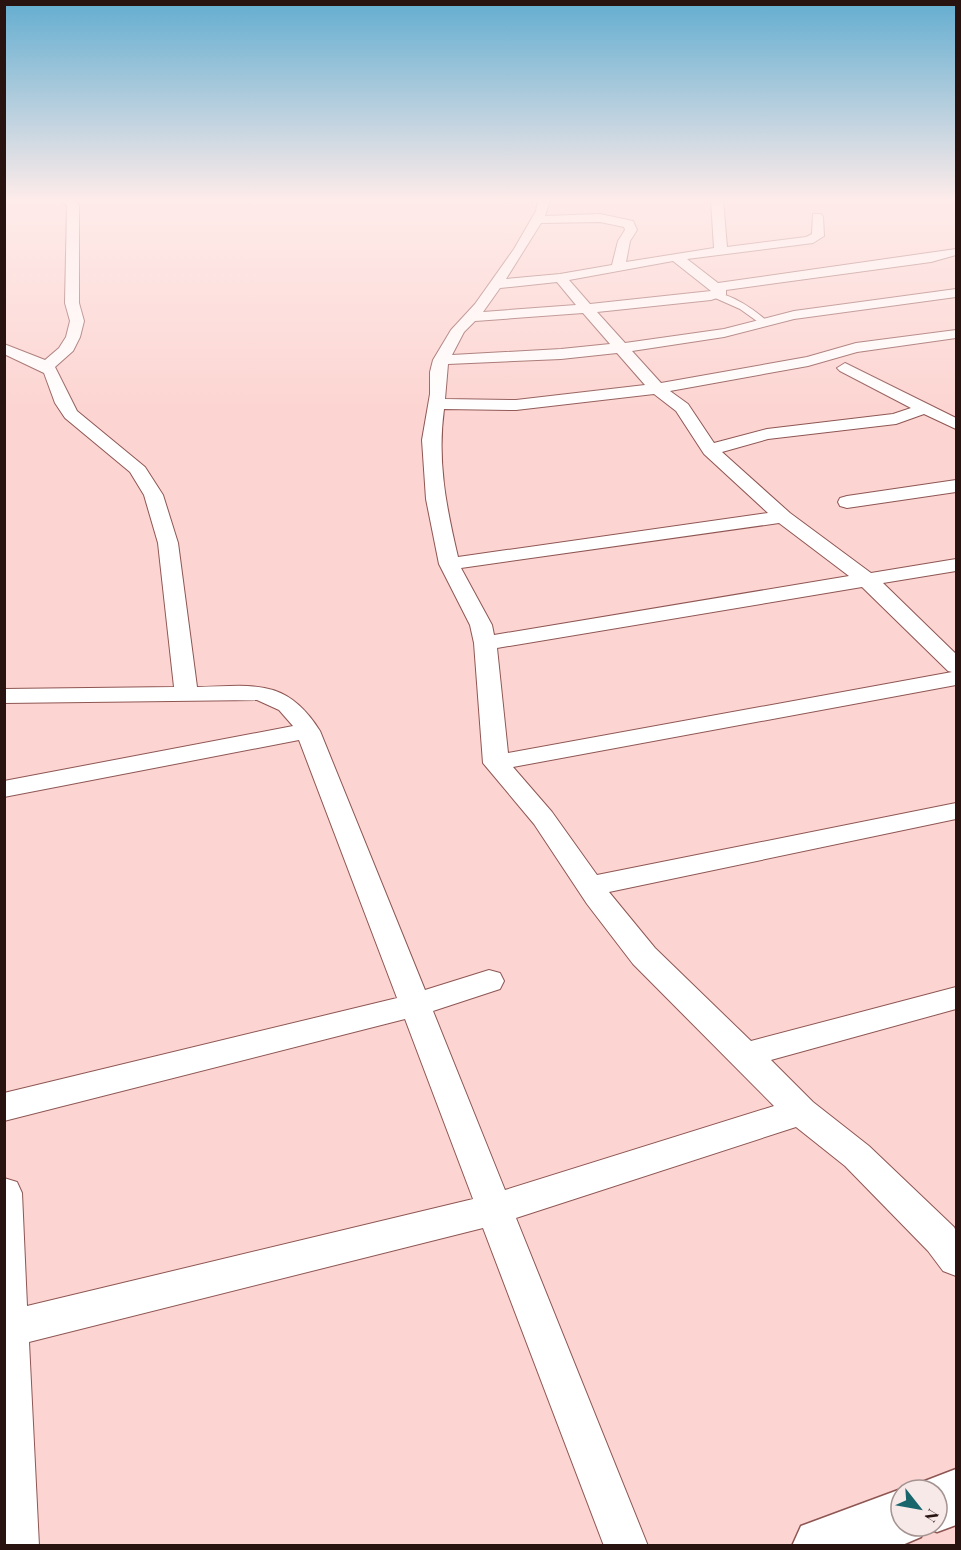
<svg xmlns="http://www.w3.org/2000/svg" width="961" height="1550" viewBox="0 0 961 1550" font-family="'Playfair Display',serif">
	<style>
		.lines { fill: none; stroke-linecap: round; stroke-linejoin: round }
		.service-casing { stroke: #8e5653; stroke-width: 2 }
		.minor-casing { stroke: #8e5653; stroke-width: 2 }
		.trunk-casing { stroke: #8e5653; stroke-width: 3 }
		.service { fill: #fff; fill-rule: evenodd }
		.minor { fill: #fff; fill-rule: evenodd }
		.trunk { fill: #fff; fill-rule: evenodd }
	</style>
	<rect width="100%" height="100%" fill="#fcd4d1"/>
	<g class="lines">
		<g class="service-casing">
			<path id="service" d="M 713,293 C 731,293 755,310 768,322 L 761,324 L 740,309 L 713,297 Z"/>
		</g>
		<g class="minor-casing">
			<path id="minor" d="M 62,200 L 74,200 L 79,206 L 79,303 L 84,321 L 80,337 L 73,351 L 55,367 L 77,411 L 145,467 L 163,495 L 178,543 L 197,687 C 253,686 286,677 320,731 L 425,990 L 489,970 L 500,973 L 504,981 L 500,989 L 433,1011 L 505,1190 L 774,1106 L 633,964 L 587,904 L 534,824 L 483,763 L 474,643 L 470,625 L 439,564 L 426,499 L 422,440 L 430,394 L 430,372 L 433,360 L 451,330 L 475,304 L 514,249 L 536,211 L 538,200 L 550,200 L 545,216 L 600,214 L 633,221 L 637,230 L 630,241 L 626,262 L 714,248 L 711,200 L 723,200 L 727,247 L 806,237 L 812,234 L 813,214 L 821,214 L 823,217 L 824,236 L 813,243 L 687,259 L 718,283 L 956,249 L 956,255 L 931,262 L 726,290 L 726,295 L 711,300 L 597,312 L 625,343 L 724,329 L 794,311 L 956,289 L 956,297 L 794,319 L 724,337 L 632,351 L 661,383 L 807,357 L 856,343 L 956,330 L 956,338 L 857,352 L 808,366 L 670,391 L 688,404 L 714,443 L 767,429 L 893,414 L 911,408 L 840,371 L 837,368 L 845,363 L 956,418 L 956,429 L 924,414 L 896,424 L 768,439 L 722,452 L 790,513 L 871,573 L 956,559 L 956,571 L 883,583 L 956,654 L 956,685 L 513,767 L 552,812 L 597,875 L 956,803 L 956,819 L 609,892 L 655,948 L 751,1041 L 956,987 L 956,1009 L 771,1060 L 813,1102 L 869,1146 L 954,1227 L 956,1231 L 956,1276 L 943,1271 L 928,1251 L 845,1166 L 796,1127 L 516,1218 L 648,1546 L 604,1546 L 483,1228 L 29,1342 L 39,1546 L 4,1546 L 4,1178 L 17,1182 L 22,1193 L 27,1306 L 473,1199 L 405,1019 L 4,1121 L 4,1093 L 397,998 L 299,740 L 4,797 L 4,781 L 293,726 L 279,710 L 257,700 L 4,703 L 4,689 L 174,687 L 158,543 L 144,495 L 130,472 L 65,418 L 55,403 L 44,373 L 4,354 L 4,344 L 45,360 L 59,348 L 66,337 L 70,321 L 65,303 L 67,206 ZM 600,222 L 624,227 L 625,230 L 618,241 L 612,265 L 560,274 L 506,279 L 541,223 ZM 673,261 L 711,291 L 590,304 L 569,280 ZM 557,282 L 576,305 L 483,312 L 500,288 ZM 583,313 L 610,344 L 561,349 L 452,355 L 464,332 L 475,321 ZM 617,353 L 645,385 L 516,400 L 445,399 L 448,364 L 561,359 ZM 654,394 L 676,411 L 704,454 L 768,513 L 458,557 C 446,506 437,461 444,409 L 516,410 ZM 779,523 L 849,576 L 494,635 L 492,625 L 461,568 ZM 862,587 L 948,671 L 952,672 L 508,753 L 497,648 Z
				M 956,480 L 956,492 L 847,508 L 840,506 L 838,502 L 840,498 L 847,496 Z"/>
		</g>
		<g class="trunk-casing">
			<path id="trunk" d="M 956,1469 L 956,1525 L 937,1532 L 925,1527 L 921,1537 L 900,1546 L 792,1546 L 801,1526 L 901,1489 L 904,1490 L 901,1490 L 901,1526 L 937,1526 L 937,1490 L 915,1490 L 917,1484 Z"/>
		</g>
		<use href="#service" class="service"/>
		<use href="#minor" class="minor"/>
		<use href="#trunk" class="trunk"/>
	</g>
	<linearGradient id="sky" x2="0" y2="1"><stop stop-color="#63add0"/><stop offset="0.48" stop-color="#feecea"/><stop offset="1" stop-color="#feecea" stop-opacity="0"/></linearGradient>
	<rect width="961" height="417" fill="url(#sky)"/>
	<rect width="961" height="1550" fill="none" stroke="#291311" stroke-width="12"/>
	<g transform="translate(919 1508) rotate(121)"><circle r="28" fill="#f6e9e7" stroke="#a49391" stroke-width="1.5"/>
	<path d="M0-4.5L10 22L0 15L-10 22Z" fill="#18656c"/>
	<text y="-9" font-size="16" font-weight="bold" text-anchor="middle" fill="#291311">N</text>
	</g>
</svg>
